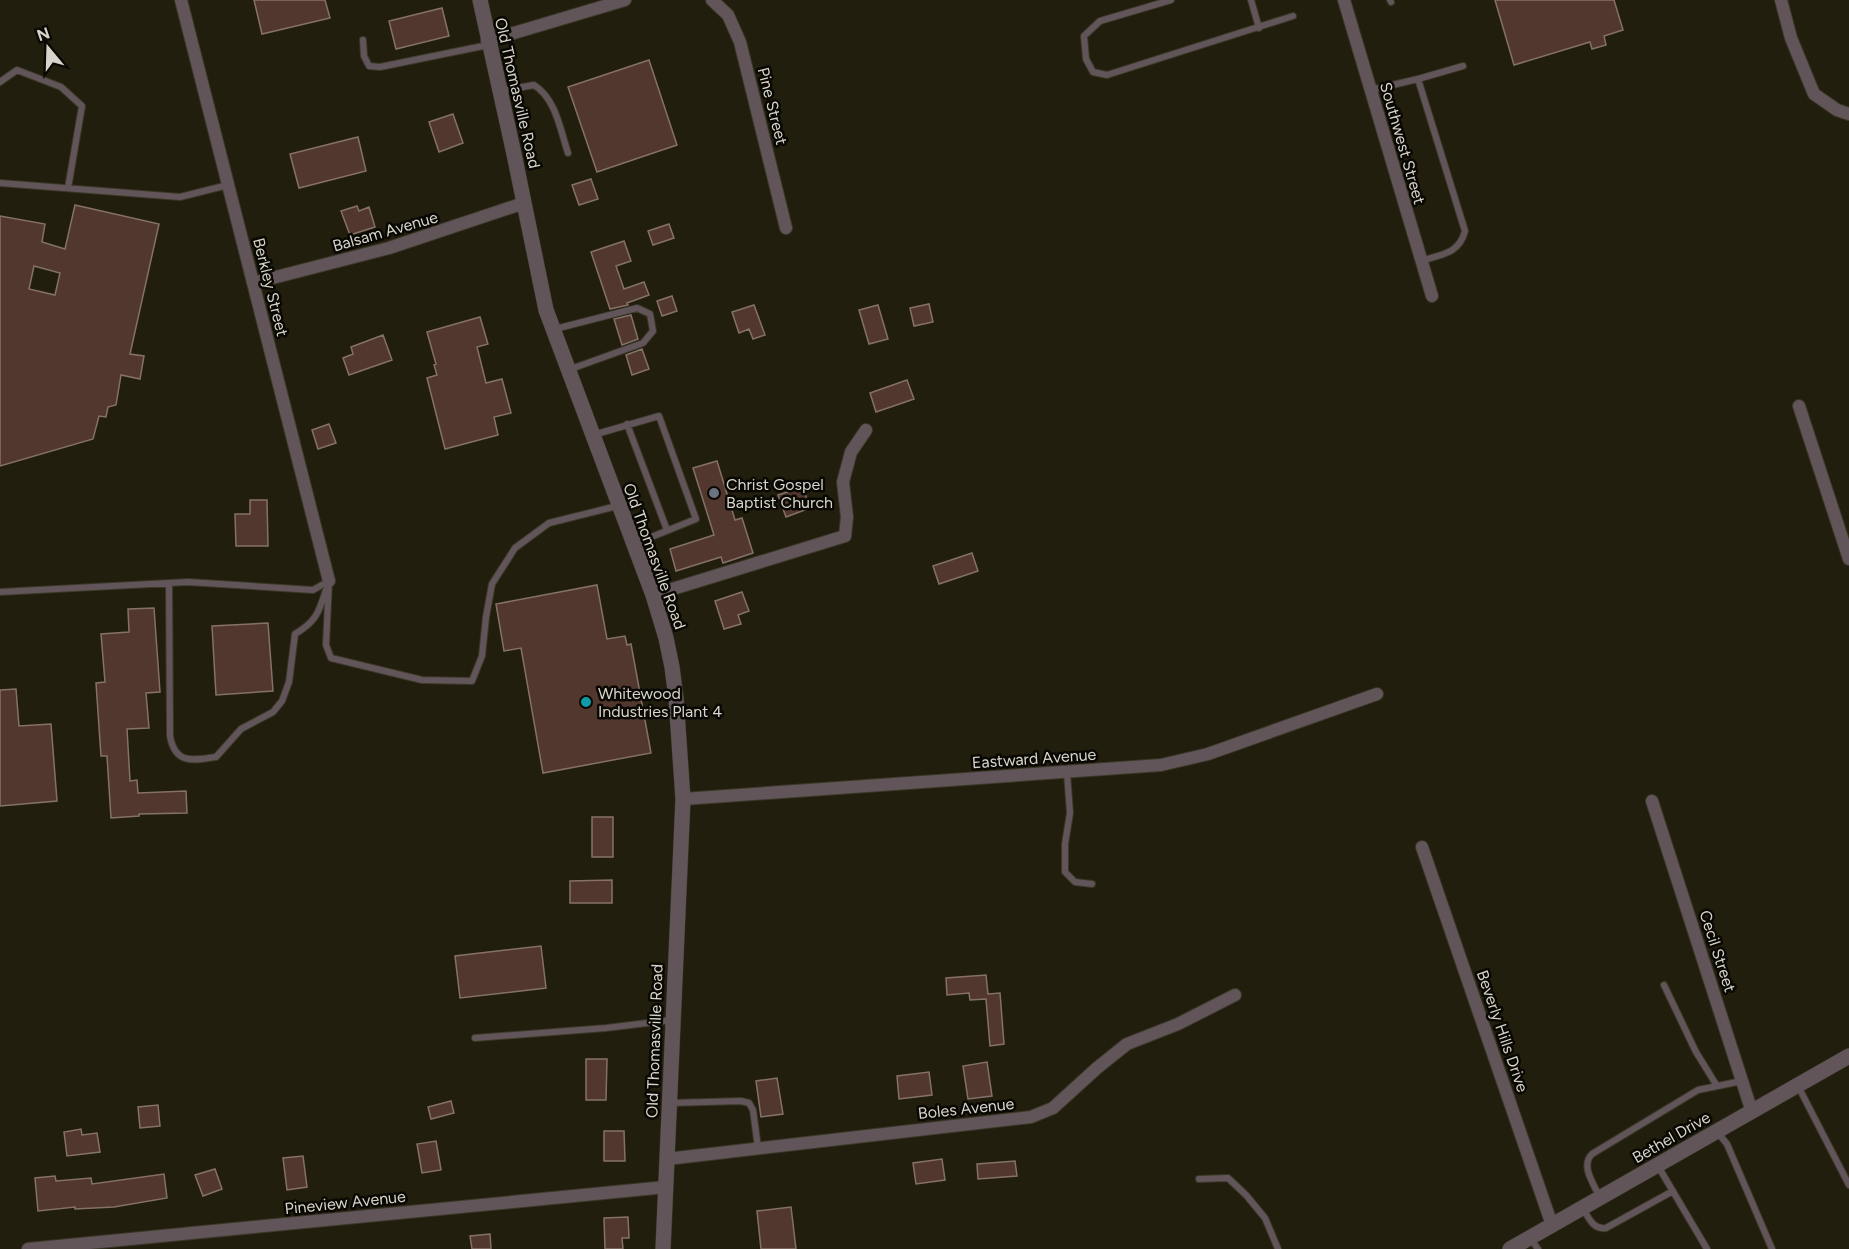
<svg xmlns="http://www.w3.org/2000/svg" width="1849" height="1249" viewBox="0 0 1849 1249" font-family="Figtree,sans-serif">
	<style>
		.building { fill: #51372d; stroke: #857169; stroke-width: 1.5; fill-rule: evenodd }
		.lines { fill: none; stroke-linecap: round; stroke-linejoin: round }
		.service-casing { stroke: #3b3828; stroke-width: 8 }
		.minor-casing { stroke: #3b3828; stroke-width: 14 }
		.tertiary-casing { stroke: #3b3828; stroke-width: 16 }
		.service { stroke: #61555a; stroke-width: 6 }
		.minor { stroke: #61555a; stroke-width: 12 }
		.tertiary { stroke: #61555a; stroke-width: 15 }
		.worship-dot { fill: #6b7280; stroke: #0a0803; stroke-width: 2 }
		.culture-dot { fill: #0f9aa8; stroke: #0a0803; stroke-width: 2 }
		.labels { text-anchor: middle; stroke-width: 5; stroke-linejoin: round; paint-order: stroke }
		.street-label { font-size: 16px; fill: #d7d5cb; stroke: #0a0803 }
		.poi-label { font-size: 16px; fill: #d7d5cb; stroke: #0a0803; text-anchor: start }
	</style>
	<rect width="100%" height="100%" fill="#221e0e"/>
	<path class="building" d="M 254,0 L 325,0 L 330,18 L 262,34 Z
		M 1495,0 L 1614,0 L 1623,30 L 1604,36 L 1606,45 L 1592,49 L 1590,42 L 1514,65 Z
		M 442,8 L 449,36 L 396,49 L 389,21 Z
		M 649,60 L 677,145 L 597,172 L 568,87 Z
		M 453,114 L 463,143 L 439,152 L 429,122 Z
		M 358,137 L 366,171 L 299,188 L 290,154 Z
		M 591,179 L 598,199 L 579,205 L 572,185 Z
		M 75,205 L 159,224 L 130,354 L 144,356 L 140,379 L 121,375 L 116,405 L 108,407 L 106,417 L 99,416 L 93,439 L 0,466 L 0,216 L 45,224 L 42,242 L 65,249 ZM 34,266 L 60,273 L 55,295 L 29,289 Z
		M 357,206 L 359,211 L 369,207 L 375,227 L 350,235 L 341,211 Z
		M 669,224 L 674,238 L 653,245 L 648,231 Z
		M 624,241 L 631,261 L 616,266 L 624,289 L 644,282 L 649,295 L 627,303 L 628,305 L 610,309 L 591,252 Z
		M 672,296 L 677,311 L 662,316 L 657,301 Z
		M 929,304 L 933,322 L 914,326 L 910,308 Z
		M 754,305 L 765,335 L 753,339 L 749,329 L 739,333 L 732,312 Z
		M 878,305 L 888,339 L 869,344 L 859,310 Z
		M 631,315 L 638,339 L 622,345 L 614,319 Z
		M 480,317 L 488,344 L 477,347 L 486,383 L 502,379 L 511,413 L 494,417 L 498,435 L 445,449 L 427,378 L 437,375 L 434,365 L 436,364 L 427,332 Z
		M 383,335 L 392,360 L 349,375 L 343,358 L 353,354 L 351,347 Z
		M 642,349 L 649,369 L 632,375 L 626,355 Z
		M 907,380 L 914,399 L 876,412 L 870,393 Z
		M 329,424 L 336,443 L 318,449 L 312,430 Z
		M 717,461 L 735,520 L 742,518 L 753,553 L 723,563 L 721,557 L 676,571 L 670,549 L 714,535 L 693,468 Z
		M 803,487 L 810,508 L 786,517 L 778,495 Z
		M 250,500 L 267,500 L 268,546 L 236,546 L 235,514 L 250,514 Z
		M 972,553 L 978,571 L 939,584 L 933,566 Z
		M 597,585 L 607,639 L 625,636 L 627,645 L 631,644 L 651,753 L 543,773 L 521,648 L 504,651 L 496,604 Z
		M 742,592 L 749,611 L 738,615 L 741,624 L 724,629 L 715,601 Z
		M 154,608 L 160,692 L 146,693 L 149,728 L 127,729 L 130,781 L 137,780 L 138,793 L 186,791 L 187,813 L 139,814 L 139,816 L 111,818 L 107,756 L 101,756 L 96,683 L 105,682 L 101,634 L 129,632 L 128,609 Z
		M 268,623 L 273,691 L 216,695 L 212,626 Z
		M 16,689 L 19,726 L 51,724 L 57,801 L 0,806 L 0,690 Z
		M 592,817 L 613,817 L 613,857 L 592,857 Z
		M 612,880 L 612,903 L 570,903 L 570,881 Z
		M 541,946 L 546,988 L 460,998 L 455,956 Z
		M 986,975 L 988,994 L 1000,993 L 1004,1044 L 990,1046 L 986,999 L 970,1000 L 969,993 L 947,995 L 946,978 Z
		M 586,1059 L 607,1059 L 606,1100 L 586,1100 Z
		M 987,1062 L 992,1096 L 968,1099 L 963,1066 Z
		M 929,1072 L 932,1095 L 899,1099 L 897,1076 Z
		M 777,1078 L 783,1114 L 761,1117 L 756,1081 Z
		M 451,1101 L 454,1113 L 431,1119 L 428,1107 Z
		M 158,1105 L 160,1126 L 140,1128 L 138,1107 Z
		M 81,1129 L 82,1135 L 97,1133 L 100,1152 L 67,1156 L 64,1132 Z
		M 604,1131 L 624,1131 L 625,1161 L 604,1161 Z
		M 436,1141 L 441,1170 L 422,1173 L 417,1144 Z
		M 303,1156 L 307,1187 L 287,1190 L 283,1158 Z
		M 942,1159 L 945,1180 L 916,1184 L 913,1163 Z
		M 1015,1161 L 1017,1176 L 978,1179 L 977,1164 Z
		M 215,1169 L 222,1189 L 203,1196 L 195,1175 Z
		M 164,1174 L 167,1198 L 114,1207 L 75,1209 L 75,1207 L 38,1211 L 35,1178 L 55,1176 L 56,1181 L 91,1178 L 92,1184 Z
		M 791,1207 L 796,1249 L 761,1249 L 757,1211 Z
		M 628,1217 L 629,1238 L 622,1238 L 623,1249 L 605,1249 L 604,1218 Z
		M 490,1234 L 491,1249 L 472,1249 L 470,1236 Z"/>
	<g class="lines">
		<g class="service-casing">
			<path id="service" d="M 1171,0 L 1100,21 L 1084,36 L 1086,59 L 1093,72 L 1107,75 L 1293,16
				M 1251,0 L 1259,28
				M 1390,0 L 1391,2
				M 363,40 L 364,56 L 369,66 L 380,67 L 488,45
				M 1418,79 L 1463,66
				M 0,82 L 17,70 L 61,87 L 82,106 L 68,188
				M 1371,90 L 1418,79 L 1465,231 C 1459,254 1442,254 1421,261
				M 500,91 L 534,85 C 556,99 560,129 568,153
				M 0,183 L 180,197 L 228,185
				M 555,329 L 637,308 L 650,314 L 653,331 L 643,343 L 568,370
				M 627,424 L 667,530
				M 593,435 L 659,416 L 696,519 L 634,544
				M 329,581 L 326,645 L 331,658 L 422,680 L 472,681 L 482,656 L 486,617 L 492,584 L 515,548 L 549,523 L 617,506
				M 169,583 L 170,736 C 175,764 192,761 216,757 L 241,729 L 273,712 L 282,701 L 289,682 L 295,634 C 316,622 319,612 326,590
				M 0,592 L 188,582 L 313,590 L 329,581
				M 1067,773 L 1070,813 L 1065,844 L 1065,872 L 1075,882 L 1092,884
				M 1664,985 L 1696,1052 L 1717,1086
				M 475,1038 L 606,1028 L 672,1020
				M 1798,1086 L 1849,1185
				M 670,1103 L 741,1101 L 749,1103 L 753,1110 L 758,1148
				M 1717,1132 L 1727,1144 L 1772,1249
				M 1658,1166 L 1707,1249
				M 1199,1179 L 1228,1178 L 1246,1195 L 1265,1218 L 1278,1249
				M 1600,1198 C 1594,1184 1580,1166 1592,1154 L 1698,1090 L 1742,1081
				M 1583,1209 C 1589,1218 1593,1230 1606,1228 L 1673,1191
				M 1530,1238 L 1538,1249"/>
		</g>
		<g class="minor-casing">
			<path id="minor" d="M 181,0 L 329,581
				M 712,0 L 728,15 L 740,42 L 786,228
				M 1344,0 L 1432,296
				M 1781,0 L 1791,38 L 1814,94 L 1837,110 L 1849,114
				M 487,41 L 625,0
				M 253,283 L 389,248 L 524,203
				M 1799,406 L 1849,559
				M 653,595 L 845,536 L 847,517 L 843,482 L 851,452 L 866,430
				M 683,799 L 1161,765 L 1208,754 L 1377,694
				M 1652,801 L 1752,1112
				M 1422,847 L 1552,1225
				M 667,1159 L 1031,1117 L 1053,1108 L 1097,1068 L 1127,1044 L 1178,1024 L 1235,995
				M 28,1249 L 666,1187"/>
		</g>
		<g class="tertiary-casing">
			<path id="tertiary" d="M 480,0 L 514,154 L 546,310 L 653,595 L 666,638 L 672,667 L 676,698 L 683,799 L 663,1249
				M 1510,1249 L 1849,1056"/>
		</g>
		<use href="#service" class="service"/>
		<use href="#minor" class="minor"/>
		<use href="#tertiary" class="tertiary"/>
	</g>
	<circle class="worship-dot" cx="714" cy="493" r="6"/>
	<circle class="culture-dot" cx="586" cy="702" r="6"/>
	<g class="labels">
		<g class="street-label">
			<text transform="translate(518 93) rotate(77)" y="6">Old Thomasville Road</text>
			<text transform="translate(773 106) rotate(76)" y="6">Pine Street</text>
			<text transform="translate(1403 143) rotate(74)" y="6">Southwest Street</text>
			<text transform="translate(385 231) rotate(-16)" y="6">Balsam Avenue</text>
			<text transform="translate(271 287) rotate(76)" y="6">Berkley Street</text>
			<text transform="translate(655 556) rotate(70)" y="6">Old Thomasville Road</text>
			<text transform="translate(1034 758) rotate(-4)" y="6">Eastward Avenue</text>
			<text transform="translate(1718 951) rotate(72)" y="6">Cecil Street</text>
			<text transform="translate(1503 1031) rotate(71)" y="6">Beverly Hills Drive</text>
			<text transform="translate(654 1041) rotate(-88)" y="6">Old Thomasville Road</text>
			<text transform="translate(966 1108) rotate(-6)" y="6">Boles Avenue</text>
			<text transform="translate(1671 1137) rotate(-30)" y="6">Bethel Drive</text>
			<text transform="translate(345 1202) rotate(-6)" y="6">Pineview Avenue</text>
		</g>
		<g class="poi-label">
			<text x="726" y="490">Christ Gospel<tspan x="726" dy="18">Baptist Church</tspan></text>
			<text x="598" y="699">Whitewood<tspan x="598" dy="18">Industries Plant 4</tspan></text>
		</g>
	</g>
	<g transform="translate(48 48) rotate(341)" stroke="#0a0803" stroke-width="4.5" paint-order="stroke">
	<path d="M0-4.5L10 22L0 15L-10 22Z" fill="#d7d5cb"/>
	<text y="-9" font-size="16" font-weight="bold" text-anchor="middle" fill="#d7d5cb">N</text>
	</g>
</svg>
